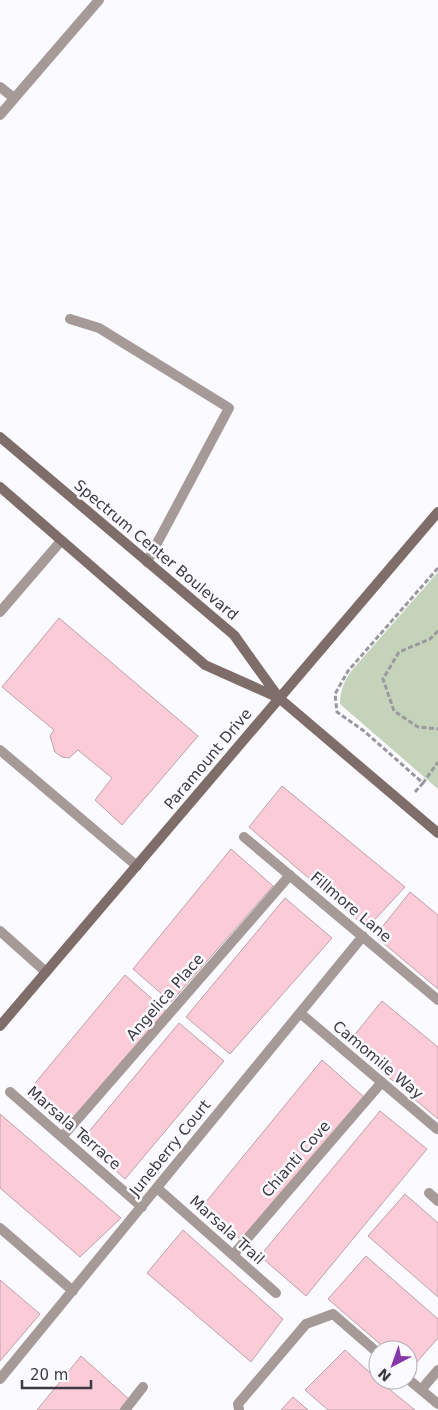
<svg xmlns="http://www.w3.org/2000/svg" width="438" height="1410" viewBox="0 0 438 1410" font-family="'DejaVu Sans',sans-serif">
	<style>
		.green { fill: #c5d3ba }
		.building { fill: #fccbd8; stroke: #bca2a9 }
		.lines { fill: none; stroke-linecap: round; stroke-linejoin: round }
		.path { stroke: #9b99a0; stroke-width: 3; stroke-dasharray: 5 2.5; stroke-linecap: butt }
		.lane { stroke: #a69a98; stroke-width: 10 }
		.street { stroke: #a69a98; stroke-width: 10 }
		.secondary { stroke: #7e6d69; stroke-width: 10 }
		.labels { text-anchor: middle; stroke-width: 5; stroke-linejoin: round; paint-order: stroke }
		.street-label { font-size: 15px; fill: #3d3a43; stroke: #fbfafe }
	</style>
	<rect width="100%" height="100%" fill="#fbfafe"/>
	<path class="green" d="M 438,572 L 438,789 L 340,704 C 340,690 345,679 353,669 Z"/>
	<path class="building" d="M 59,618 L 198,736 L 122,825 L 95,800 L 112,778 L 78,750 L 69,758 L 62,757 L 55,752 L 50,736 L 54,730 L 2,687 Z
		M 282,786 L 405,887 L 367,928 L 249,827 Z
		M 231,849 L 273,886 L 171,1002 L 133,969 Z
		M 410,892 L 438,915 L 438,989 L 375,936 Z
		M 285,898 L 332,938 L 230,1054 L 186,1017 Z
		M 125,975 L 166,1011 L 65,1127 L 26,1094 Z
		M 382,1001 L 438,1047 L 438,1119 L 348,1043 Z
		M 179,1023 L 224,1061 L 125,1179 L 82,1140 Z
		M 322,1060 L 364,1097 L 242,1240 L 201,1208 Z
		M 380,1111 L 427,1149 L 306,1296 L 260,1256 Z
		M 0,1114 L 121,1218 L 80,1257 L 0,1188 Z
		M 405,1194 L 438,1223 L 438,1297 L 368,1236 Z
		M 183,1230 L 283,1319 L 251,1362 L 147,1273 Z
		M 366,1256 L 438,1319 L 438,1338 L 410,1370 L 408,1368 L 408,1350 L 387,1350 L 328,1299 Z
		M 0,1280 L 40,1314 L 0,1361 Z
		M 345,1350 L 378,1380 L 415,1410 L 328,1410 L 305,1390 Z
		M 81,1356 L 130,1400 L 121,1410 L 37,1410 Z
		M 293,1397 L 308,1410 L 281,1410 Z"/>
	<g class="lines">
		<path class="path" d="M 438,568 L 348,671 L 335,694 L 337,712 L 364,731 L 423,783 L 438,762
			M 438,631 L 430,639 L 399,652 L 383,679 L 394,711 L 418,727 L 438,729
			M 415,792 L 423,783"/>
		<path class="lane" d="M 0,87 L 14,98
			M 0,115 L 99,0
			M 70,319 L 99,328 L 229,408 L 147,562
			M 0,612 L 61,541
			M 0,750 L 137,866
			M 0,931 L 46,972"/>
		<path class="street" d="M 244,837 L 438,1000
			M 300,1013 L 437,1129
			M 10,1092 L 142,1207
			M 62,1137 L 290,875
			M 157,1188 L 276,1293
			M 429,1193 L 438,1201
			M 0,1228 L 73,1291
			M 233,1255 L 382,1082
			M 0,1379 L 363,936
			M 408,1379 L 438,1404
			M 421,1390 L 438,1370
			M 125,1410 L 143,1387
			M 239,1410 L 238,1404 L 306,1324 L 333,1314 L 378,1353"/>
		<path class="secondary" d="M 0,437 L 234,635 L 279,698 L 438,833
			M 0,487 L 205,665 L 279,698
			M 0,1026 L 438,512"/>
	</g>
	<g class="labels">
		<g class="street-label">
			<text transform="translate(156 550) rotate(40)" y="5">Spectrum Center Boulevard</text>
			<text transform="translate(208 759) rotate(-50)" y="5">Paramount Drive</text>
			<text transform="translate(351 907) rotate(40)" y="5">Fillmore Lane</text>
			<text transform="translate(165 997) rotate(-49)" y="5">Angelica Place</text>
			<text transform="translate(378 1060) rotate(40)" y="5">Camomile Way</text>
			<text transform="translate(74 1128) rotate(41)" y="5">Marsala Terrace</text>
			<text transform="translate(170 1148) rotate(-51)" y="5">Juneberry Court</text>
			<text transform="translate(296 1159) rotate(-49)" y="5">Chianti Cove</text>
			<text transform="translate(227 1230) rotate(42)" y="5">Marsala Trail</text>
		</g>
	</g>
	<g transform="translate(393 1365) rotate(221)"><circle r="24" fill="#fbfafe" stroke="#afadb3"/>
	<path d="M0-4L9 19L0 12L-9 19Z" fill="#8637a8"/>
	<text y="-8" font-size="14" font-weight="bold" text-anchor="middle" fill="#3d3a43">N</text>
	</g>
	<path d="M22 1380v8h69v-8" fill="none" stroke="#3d3a43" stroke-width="2.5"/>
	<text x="30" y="1380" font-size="15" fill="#3d3a43" stroke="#fbfafe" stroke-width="4" paint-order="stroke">20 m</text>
</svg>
